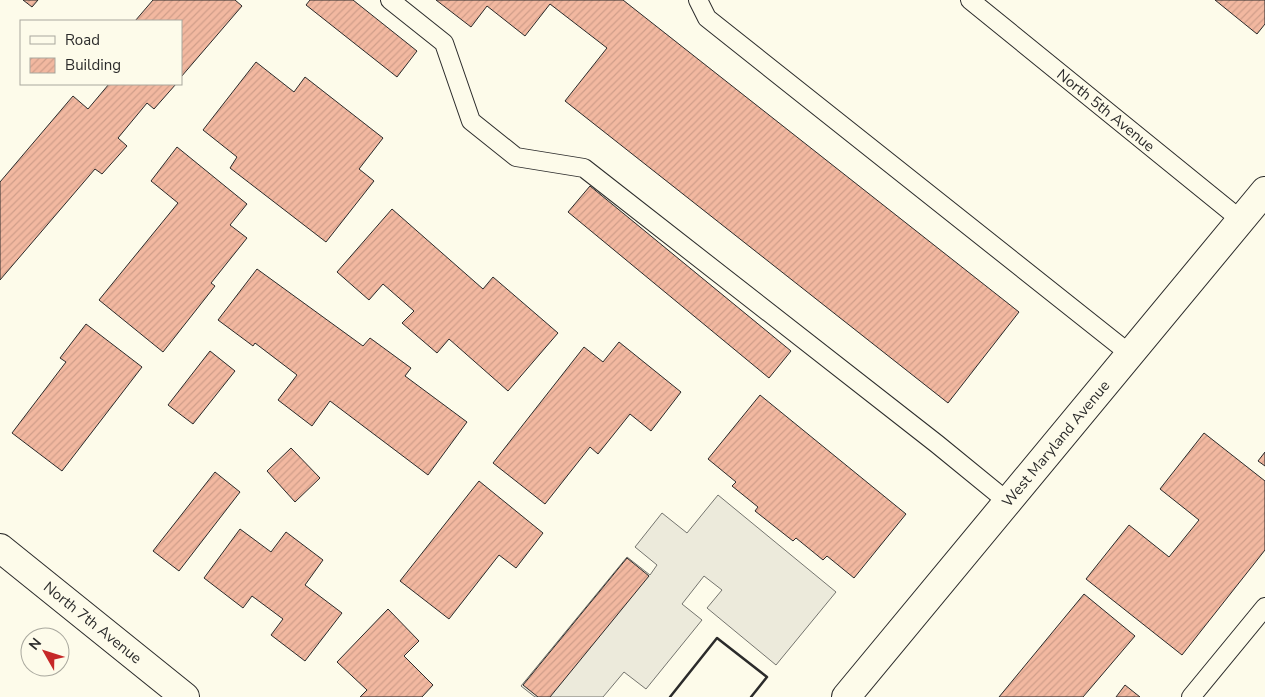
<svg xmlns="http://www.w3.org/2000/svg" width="1265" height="697" viewBox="0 0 1265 697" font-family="'Nunito Sans',sans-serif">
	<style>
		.parking { fill: #eceadb; stroke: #74746e }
		.building { fill: url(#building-hatch); stroke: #2b2b2b }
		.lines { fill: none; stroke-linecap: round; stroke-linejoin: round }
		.lane-casing { stroke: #2b2b2b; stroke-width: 20 }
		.secondary-casing { stroke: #2b2b2b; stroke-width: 30 }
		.lane { stroke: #fdfbea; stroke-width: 18 }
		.secondary { stroke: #fdfbea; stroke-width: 28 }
		.wall { stroke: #2b2b2b; stroke-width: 2.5 }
		.labels { text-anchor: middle; stroke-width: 4; stroke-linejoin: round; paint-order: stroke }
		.street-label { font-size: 15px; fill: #2b2b2b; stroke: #fdfbea }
	</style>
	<defs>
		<pattern id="building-hatch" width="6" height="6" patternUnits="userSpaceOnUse" patternTransform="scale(1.25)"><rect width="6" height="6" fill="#f2b8a0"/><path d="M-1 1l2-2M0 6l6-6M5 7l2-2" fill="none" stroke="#d09e8a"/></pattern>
	</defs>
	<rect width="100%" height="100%" fill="#fdfbea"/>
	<path class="parking" d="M 718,495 L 836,592 L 776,665 L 707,608 L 722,590 L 704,576 L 682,604 L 702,620 L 646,689 L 624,672 L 603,697 L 535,697 L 521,686 L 627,557 L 650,575 L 657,565 L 635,547 L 662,513 L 687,533 Z"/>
	<path class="building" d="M 23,0 L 38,0 L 32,7 Z
		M 153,0 L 235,0 L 242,6 L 181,77 L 181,21 L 135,21 Z
		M 310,0 L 353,0 L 417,51 L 397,77 L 306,5 Z
		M 436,0 L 623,0 L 1019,312 L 948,403 L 565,101 L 607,48 L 550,4 L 525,36 L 487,6 L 471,27 Z
		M 1215,0 L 1265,0 L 1265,24 L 1257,34 Z
		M 256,62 L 294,92 L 305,77 L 383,138 L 359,169 L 374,181 L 326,242 L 230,168 L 237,157 L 203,130 Z
		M 109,84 L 176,84 L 154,109 L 147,103 L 118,138 L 127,146 L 102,174 L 95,169 L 0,280 L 0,182 L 73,96 L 88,109 Z
		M 177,147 L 247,204 L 230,225 L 247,238 L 211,283 L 215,286 L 163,352 L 99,300 L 178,203 L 151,181 Z
		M 590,186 L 791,351 L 769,378 L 568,212 Z
		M 392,209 L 483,289 L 493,277 L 558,333 L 508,391 L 449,339 L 437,353 L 402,323 L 414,311 L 383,284 L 369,300 L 337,272 Z
		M 257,269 L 363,346 L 370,338 L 411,368 L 405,376 L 467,422 L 428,475 L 330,401 L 312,426 L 278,400 L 297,375 L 255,343 L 253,346 L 218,320 Z
		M 86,324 L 142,367 L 62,471 L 12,433 L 66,362 L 60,358 Z
		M 619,342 L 681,392 L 651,431 L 630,414 L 598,454 L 590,447 L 545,504 L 493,463 L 584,347 L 603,362 Z
		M 210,351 L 235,371 L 193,424 L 168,405 Z
		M 760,395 L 906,514 L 854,578 L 827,556 L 823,560 L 796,538 L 793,541 L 755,511 L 758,507 L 732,486 L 736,482 L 708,459 Z
		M 1204,433 L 1265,481 L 1265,550 L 1182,655 L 1086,579 L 1129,525 L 1169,557 L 1199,520 L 1160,489 Z
		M 291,448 L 320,478 L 295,502 L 267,471 Z
		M 1265,452 L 1265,466 L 1258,461 Z
		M 215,472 L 240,492 L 179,571 L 153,551 Z
		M 479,481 L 543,533 L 516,568 L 499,555 L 449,619 L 400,581 Z
		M 240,529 L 271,552 L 286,532 L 323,560 L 305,585 L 342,613 L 305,661 L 271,635 L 283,619 L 252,596 L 243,608 L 204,578 Z
		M 627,558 L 649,576 L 550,697 L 538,697 L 523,685 Z
		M 1084,594 L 1135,636 L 1083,697 L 999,697 Z
		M 388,609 L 419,641 L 404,656 L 433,685 L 422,697 L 360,697 L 367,690 L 337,662 Z
		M 1125,685 L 1140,697 L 1116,697 Z"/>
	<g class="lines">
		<g class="lane-casing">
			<g id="lane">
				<path d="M 390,0 L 444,43 L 471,121 L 516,157 L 584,168 L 937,444 L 1008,502"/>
				<path d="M 698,0 L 707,18 L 1130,354"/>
				<path id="s1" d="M 970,0 L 1241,220"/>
				<path d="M 1191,697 L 1265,607"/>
			</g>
		</g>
		<g class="secondary-casing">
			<g id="secondary">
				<path id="s2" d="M 0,548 L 185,697"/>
				<path id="s3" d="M 846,697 L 1265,191"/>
			</g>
		</g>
		<use href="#lane" class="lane"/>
		<use href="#secondary" class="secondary"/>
		<path class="wall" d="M 670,697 L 717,638 L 767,677 L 751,697"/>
	</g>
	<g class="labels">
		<g class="street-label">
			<text dy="5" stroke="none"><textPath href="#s1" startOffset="175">North 5th Avenue</textPath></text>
			<text dy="5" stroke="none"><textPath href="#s3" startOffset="329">West Maryland Avenue</textPath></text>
			<text dy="5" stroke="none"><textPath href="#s2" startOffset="119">North 7th Avenue</textPath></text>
		</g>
	</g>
	<rect x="20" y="20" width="162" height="65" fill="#fdfbea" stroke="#a9a89e"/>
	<rect x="30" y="36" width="25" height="8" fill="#fdfbea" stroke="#a9a89e"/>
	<text x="65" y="45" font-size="15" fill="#2b2b2b">Road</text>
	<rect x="30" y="58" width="25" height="15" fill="url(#building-hatch)" stroke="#a9a89e"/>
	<text x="65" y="70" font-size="15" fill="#2b2b2b">Building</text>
	<g transform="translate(45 652) rotate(309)"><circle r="24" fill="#fdfbea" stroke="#a9a89e"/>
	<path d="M0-4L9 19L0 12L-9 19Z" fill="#c62828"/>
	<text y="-8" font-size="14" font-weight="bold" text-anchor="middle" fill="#2b2b2b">N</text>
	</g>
</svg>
